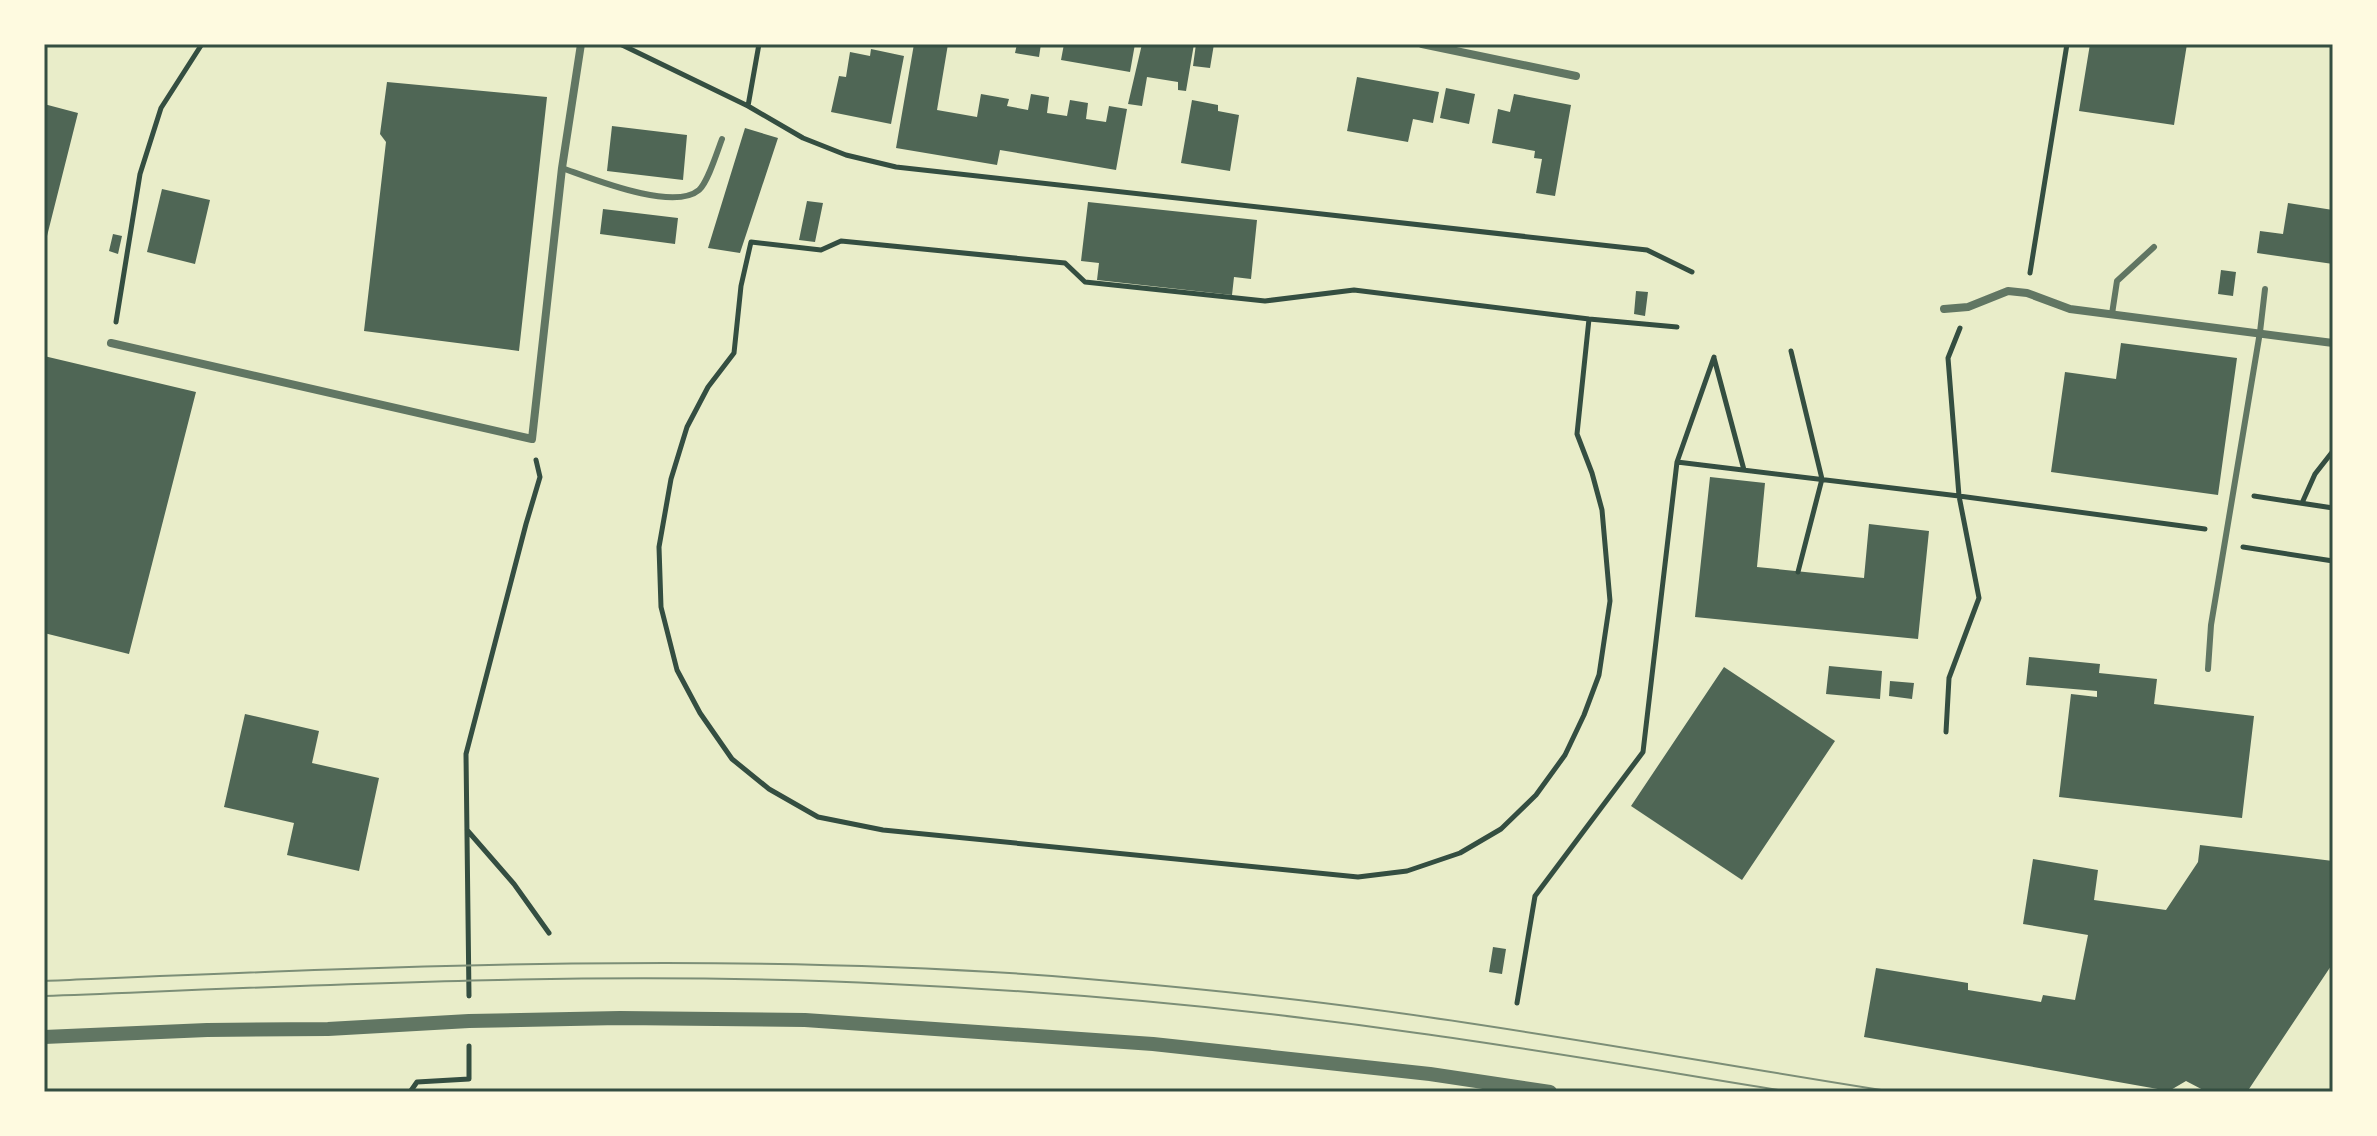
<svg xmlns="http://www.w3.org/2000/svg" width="2377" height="1136" viewBox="0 0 2377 1136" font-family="'Libre Baskerville',serif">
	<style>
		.building { fill: #4f6655 }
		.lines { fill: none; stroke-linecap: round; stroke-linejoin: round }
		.path { stroke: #344e41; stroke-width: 5 }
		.service { stroke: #617663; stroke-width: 6 }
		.minor { stroke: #617663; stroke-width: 8 }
		.tertiary { stroke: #617663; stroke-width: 14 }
		.tram { stroke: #7c8e77; stroke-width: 2 }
		.neatline { fill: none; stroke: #344e41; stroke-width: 3 }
	</style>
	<rect width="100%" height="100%" fill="#e9edc9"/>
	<path class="building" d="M 914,44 L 948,44 L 937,110 L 977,117 L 981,94 L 1009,99 L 1007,106 L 1028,110 L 1031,94 L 1049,97 L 1047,113 L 1067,116 L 1070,100 L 1088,103 L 1086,119 L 1106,122 L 1109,106 L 1127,109 L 1116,170 L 1000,150 L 997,165 L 896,148 Z
		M 1017,44 L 1041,44 L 1039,57 L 1015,53 Z
		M 1064,44 L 1135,44 L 1130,72 L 1061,60 Z
		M 1142,44 L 1194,44 L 1186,91 L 1178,90 L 1178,82 L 1147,77 L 1142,106 L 1128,104 Z
		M 1196,44 L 1214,44 L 1210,68 L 1193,66 Z
		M 2090,44 L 2187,44 L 2174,125 L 2079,111 Z
		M 871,49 L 904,56 L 891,124 L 831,112 L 839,76 L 846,77 L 850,52 L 870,56 Z
		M 1357,77 L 1439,92 L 1433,123 L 1413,119 L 1408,142 L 1347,131 Z
		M 387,82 L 547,97 L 519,351 L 364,331 L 386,142 L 380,134 Z
		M 1446,88 L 1475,94 L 1469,124 L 1440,118 Z
		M 1514,94 L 1571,105 L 1555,196 L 1536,193 L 1542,159 L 1534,158 L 1535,151 L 1492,143 L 1498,109 L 1510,112 Z
		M 1192,100 L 1218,105 L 1218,111 L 1239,115 L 1230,171 L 1181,163 Z
		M 44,104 L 78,113 L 45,244 L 44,244 Z
		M 612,126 L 687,135 L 683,180 L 607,171 Z
		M 745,128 L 778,138 L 740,253 L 708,248 Z
		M 162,189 L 210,200 L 195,264 L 147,252 Z
		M 807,201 L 823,203 L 815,242 L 799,240 Z
		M 1088,202 L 1257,220 L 1251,279 L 1234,277 L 1232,295 L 1097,280 L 1099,263 L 1081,261 Z
		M 2288,203 L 2333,210 L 2333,264 L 2257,253 L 2260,231 L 2283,234 Z
		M 603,209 L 678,218 L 675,244 L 600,234 Z
		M 113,234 L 122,236 L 118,254 L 109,251 Z
		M 2221,270 L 2236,272 L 2233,296 L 2218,294 Z
		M 1636,291 L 1648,292 L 1645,316 L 1634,314 Z
		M 2121,343 L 2237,358 L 2218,495 L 2051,472 L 2065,372 L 2116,379 Z
		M 44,356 L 196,392 L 129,654 L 44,633 Z
		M 1710,477 L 1765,483 L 1757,567 L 1864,578 L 1869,524 L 1929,531 L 1918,639 L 1695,617 Z
		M 2029,657 L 2100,664 L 2099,673 L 2157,679 L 2154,704 L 2254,716 L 2242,818 L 2059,797 L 2071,694 L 2097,697 L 2097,691 L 2026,685 Z
		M 1829,666 L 1882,671 L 1880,699 L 1826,694 Z
		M 1724,667 L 1835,741 L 1742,880 L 1631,806 Z
		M 1890,681 L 1914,683 L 1912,699 L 1889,696 Z
		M 245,714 L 319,731 L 312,763 L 379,778 L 359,871 L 287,855 L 294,823 L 224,807 Z
		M 2200,845 L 2333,861 L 2333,963 L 2247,1092 L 2207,1092 L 2186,1081 L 2169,1091 L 1864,1037 L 1876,968 L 1968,983 L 1968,990 L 2041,1002 L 2043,995 L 2075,1000 L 2088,935 L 2023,924 L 2033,859 L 2098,870 L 2094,900 L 2166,910 L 2198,862 Z
		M 1493,947 L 1506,949 L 1502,974 L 1489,972 Z"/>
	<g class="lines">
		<path class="path" d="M 620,44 L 748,106 L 803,138 L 846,155 L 896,167 L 1647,250 L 1692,272
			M 748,106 L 759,44
			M 2030,273 L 2067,44
			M 1589,319 L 1577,434 L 1592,473 L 1602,510 L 1610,601 L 1599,675 L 1584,715 L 1565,755 L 1536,795 L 1501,829 L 1460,853 L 1407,871 L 1358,877 L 883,830 L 818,817 L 769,789 L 732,759 L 700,713 L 677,670 L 661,607 L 659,547 L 671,479 L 687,427 L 708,387 L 734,353 L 741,286 L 751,242 L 821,250 L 841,241 L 1065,263 L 1085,282 L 1265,301 L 1354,290 L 1589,319 L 1677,327
			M 116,322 L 140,174 L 161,108 L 202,44
			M 1791,351 L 1822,479 L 1798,572
			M 1714,358 L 1744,470
			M 1677,462 L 1959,496 L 2205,529
			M 2254,496 L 2333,508
			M 2302,503 L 2315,474 L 2333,451
			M 2243,547 L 2333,561
			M 1946,732 L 1949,678 L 1979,598 L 1959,496 L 1948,358 L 1960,328
			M 467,830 L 514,884 L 549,933
			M 469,996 L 466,754 L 526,524 L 540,477 L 536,460
			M 1517,1003 L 1535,896 L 1643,752 L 1677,462 L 1714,357
			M 410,1092 L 417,1082 L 469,1079 L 469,1046"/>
		<path class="service" d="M 562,168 C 591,178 673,212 699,190 C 708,182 717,152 722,139
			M 2112,314 L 2117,281 L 2154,247
			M 2208,669 L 2211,625 L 2260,332 L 2265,289"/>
		<path class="minor" d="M 1422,44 L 1576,76
			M 1944,309 L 1968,307 L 2008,291 L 2027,293 L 2070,309 L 2333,343
			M 111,343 L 532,439 L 562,168 L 581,44"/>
		<path class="tertiary" d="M 44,1037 L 207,1030 L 328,1029 L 469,1021 L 620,1018 L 805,1020 L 1153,1044 L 1430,1074 L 1550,1092"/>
		<path class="tram" d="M 44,981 C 380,967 716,951 1052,976 C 1161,985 1269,995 1377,1010 C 1550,1033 1721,1065 1894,1092
			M 44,996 C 326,985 608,970 890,984 C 1066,992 1242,1008 1417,1033 C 1542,1050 1666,1072 1791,1092"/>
	</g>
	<rect width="2377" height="1136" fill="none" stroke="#fefae0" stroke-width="92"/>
	<rect x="46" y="46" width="2285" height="1044" class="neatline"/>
</svg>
